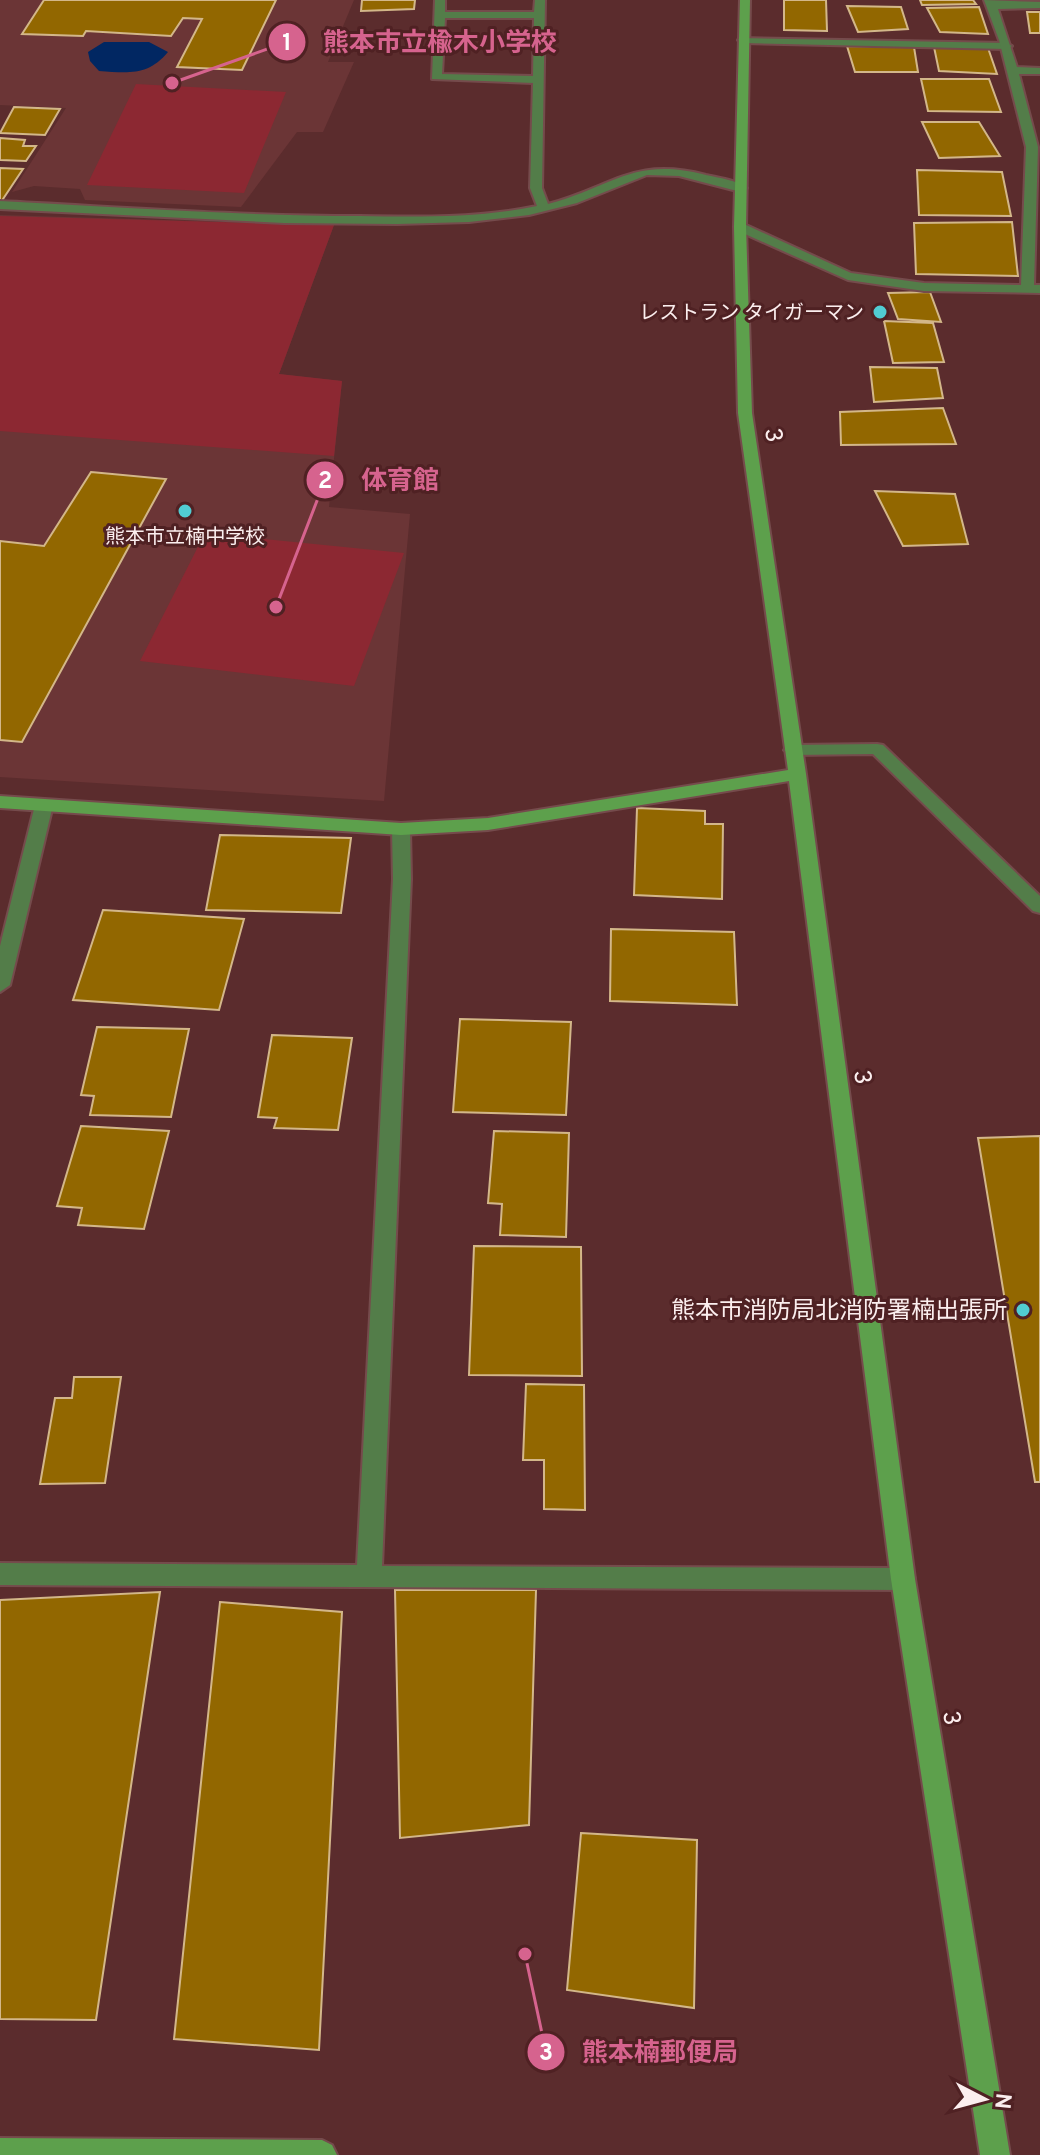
<svg xmlns="http://www.w3.org/2000/svg" width="1040" height="2155" viewBox="0 0 1040 2155" font-family="Overpass,'Noto Sans JP',sans-serif">
	<style>
		.built { fill: #6b3536 }
		.green { fill: #8c2832 }
		.water { fill: #012762 }
		.building { fill: #926700; stroke: #d3b789; stroke-width: 2 }
		.lines { fill: none; stroke-linecap: round; stroke-linejoin: round }
		.lane-casing { stroke: #754b4c; stroke-width: 4 }
		.street-casing { stroke: #754b4c; stroke-width: 4 }
		.secondary-casing { stroke: #754b4c; stroke-width: 4 }
		.lane { fill: #537d49; fill-rule: evenodd }
		.street { fill: #537d49; fill-rule: evenodd }
		.secondary { fill: #5da04c; fill-rule: evenodd }
		.poi-dot { fill: #51ccd2; stroke: #4f2123; stroke-width: 3 }
		.labels { text-anchor: middle; stroke-width: 6; stroke-linejoin: round; paint-order: stroke }
		.far-poi-label { font-size: 20px; fill: #fbeeee; stroke: #4f2123; text-anchor: end }
		.street-label { font-size: 24px; fill: #fbeeee; stroke: #4f2123 }
		.poi-label { font-size: 24px; fill: #fbeeee; stroke: #4f2123; text-anchor: end }
		.leader { fill: none; stroke: #d6638e; stroke-width: 3 }
		.callout-dot { fill: #d6638e; stroke: #4f2123; stroke-width: 3 }
		.mark-label { font-size: 24px; text-anchor: middle; font-weight: bold; fill: #fff }
		.callout-label { font-size: 26px; text-anchor: middle; font-weight: bold; fill: #d6638e; stroke: #4f2123; stroke-width: 6; stroke-linejoin: round; paint-order: stroke }
	</style>
	<rect width="100%" height="100%" fill="#5b2c2d"/>
	<path class="built" d="M 0,0 L 354,0 L 328,62 L 354,62 L 323,132 L 297,132 L 241,207 L 85,200 L 80,189 L 34,186 L 12,192 L 66,108 L 0,105 Z
		M 0,215 L 334,225 L 279,374 L 342,381 L 329,507 L 410,514 L 384,801 L 0,777 Z"/>
	<path class="green" d="M 136,84 L 286,92 L 244,193 L 87,185 Z
		M 0,216 L 334,225 L 279,374 L 342,381 L 334,456 L 0,431 Z
		M 205,533 L 404,553 L 354,686 L 140,661 Z"/>
	<path class="water" d="M 104,42 L 149,42 L 168,52 C 148,76 129,73 99,71 L 90,61 L 88,52 Z"/>
	<path class="building" d="M 44,0 L 276,0 L 242,70 L 177,67 L 202,19 L 183,18 L 171,36 L 86,31 L 83,36 L 22,34 Z
		M 362,0 L 415,0 L 414,9 L 361,11 Z
		M 784,0 L 826,0 L 827,31 L 784,30 Z
		M 920,0 L 973,0 L 976,4 L 922,5 Z
		M 847,6 L 901,7 L 908,29 L 858,32 Z
		M 979,7 L 988,34 L 940,32 L 927,8 Z
		M 1027,12 L 1040,12 L 1040,33 L 1030,33 Z
		M 847,46 L 914,47 L 918,72 L 855,72 Z
		M 934,47 L 988,48 L 997,74 L 939,71 Z
		M 921,79 L 989,79 L 1001,112 L 928,111 Z
		M 14,107 L 60,109 L 45,135 L 0,133 Z
		M 922,122 L 979,122 L 1000,156 L 939,158 Z
		M 0,138 L 25,140 L 23,146 L 36,146 L 26,161 L 0,160 Z
		M 0,168 L 23,169 L 1,202 L 0,202 Z
		M 917,170 L 1002,172 L 1011,216 L 919,215 Z
		M 1012,222 L 1018,276 L 916,274 L 914,223 Z
		M 930,292 L 941,322 L 898,319 L 888,293 Z
		M 884,321 L 933,323 L 944,362 L 893,363 Z
		M 870,367 L 937,368 L 943,398 L 874,402 Z
		M 943,408 L 956,444 L 841,445 L 840,412 Z
		M 91,472 L 166,479 L 22,742 L 0,740 L 0,541 L 44,546 Z
		M 875,491 L 955,494 L 968,544 L 903,546 Z
		M 637,808 L 705,811 L 705,824 L 723,824 L 722,899 L 634,895 Z
		M 220,835 L 351,838 L 341,913 L 206,910 Z
		M 103,910 L 244,919 L 219,1010 L 73,1000 Z
		M 611,929 L 734,932 L 737,1005 L 610,1001 Z
		M 460,1019 L 571,1022 L 566,1115 L 453,1112 Z
		M 97,1027 L 189,1029 L 171,1117 L 90,1115 L 94,1096 L 81,1095 Z
		M 272,1035 L 352,1038 L 338,1130 L 274,1128 L 277,1118 L 258,1117 Z
		M 81,1126 L 169,1131 L 144,1229 L 78,1225 L 82,1208 L 57,1206 Z
		M 494,1131 L 569,1133 L 566,1237 L 500,1235 L 502,1204 L 488,1203 Z
		M 1040,1136 L 1040,1482 L 1035,1482 L 978,1138 Z
		M 474,1246 L 581,1247 L 582,1376 L 469,1375 Z
		M 74,1377 L 121,1377 L 105,1483 L 40,1484 L 55,1398 L 72,1398 Z
		M 526,1384 L 584,1385 L 585,1510 L 544,1509 L 544,1460 L 523,1460 Z
		M 395,1590 L 536,1590 L 529,1825 L 400,1838 Z
		M 160,1592 L 96,2020 L 0,2019 L 0,1600 Z
		M 220,1602 L 342,1612 L 319,2050 L 174,2039 Z
		M 581,1833 L 697,1840 L 694,2008 L 567,1990 Z"/>
	<g class="lines">
		<g class="lane-casing">
			<path id="lane" d="M 740,38 L 1006,43 L 1012,46 L 1006,49 L 744,43 L 738,40 Z"/>
		</g>
		<g class="street-casing">
			<path id="street" d="M 435,0 L 445,0 L 445,12 L 534,12 L 535,0 L 545,0 L 542,188 L 548,204 C 613,187 633,156 706,175 C 719,178 737,180 747,188 L 741,192 L 679,176 L 647,175 L 577,203 L 529,215 L 469,222 L 397,224 L 284,223 L 0,209 L 0,201 C 120,207 240,216 360,216 C 419,217 479,218 537,206 L 530,188 L 533,83 L 432,79 ZM 445,18 L 534,18 L 533,76 L 442,74 Z
				M 984,0 L 1040,2 L 1040,8 L 998,9 L 1017,67 L 1040,68 L 1040,74 L 1019,74 L 1038,147 L 1034,285 L 1040,285 L 1040,293 L 924,291 L 848,280 L 736,230 L 736,224 L 744,224 L 851,273 L 924,283 L 1021,285 L 1026,147 L 999,40 Z
				M 877,744 L 883,745 L 1040,896 L 1040,913 L 1033,911 L 873,754 L 793,755 L 784,750 L 793,745 Z
				M 44,799 L 53,805 L 10,985 L 0,992 L 0,946 L 35,805 Z
				M 401,823 L 410,829 L 411,879 L 382,1566 L 903,1568 L 912,1571 L 915,1579 L 912,1587 L 903,1590 L 0,1585 L 0,1563 L 357,1565 L 393,879 L 392,829 Z"/>
		</g>
		<g class="secondary-casing">
			<path id="secondary" d="M 740,0 L 750,0 L 746,227 L 752,413 L 806,774 L 915,1579 L 1010,2155 L 980,2155 L 891,1579 L 789,781 L 488,830 L 401,835 L 0,808 L 0,796 L 401,823 L 488,818 L 788,770 L 738,413 L 734,227 Z
				M 0,2138 L 322,2140 L 332,2145 L 337,2155 L 0,2155 Z"/>
		</g>
		<use href="#lane" class="lane"/>
		<use href="#street" class="street"/>
		<use href="#secondary" class="secondary"/>
	</g>
	<g class="poi-dot">
		<circle cx="880" cy="312" r="8"/>
		<circle cx="185" cy="511" r="8"/>
		<circle cx="1023" cy="1310" r="8"/>
	</g>
	<g class="labels">
		<g class="far-poi-label">
			<text x="864" y="319">レストラン タイガーマン</text>
			<text x="185" y="543" text-anchor="middle">熊本市立楠中学校</text>
		</g>
		<g class="street-label">
			<text transform="translate(774 435) rotate(82)" y="8">3</text>
			<text transform="translate(863 1077) rotate(82)" y="8">3</text>
			<text transform="translate(952 1718) rotate(81)" y="8">3</text>
		</g>
		<g class="poi-label">
			<text x="1007" y="1318">熊本市消防局北消防署楠出張所</text>
		</g>
	</g>
	<path class="leader" d="M172 83L287 42M276 607L325 480M525 1954L546 2052"/>
	<g class="callout-dot">
		<circle cx="172" cy="83" r="8"/>
		<circle cx="276" cy="607" r="8"/>
		<circle cx="525" cy="1954" r="8"/>
		<circle cx="287" cy="42" r="20"/>
		<circle cx="325" cy="480" r="20"/>
		<circle cx="546" cy="2052" r="20"/>
	</g>
	<g class="mark-label">
		<text x="287" y="50">1</text>
		<text x="325" y="488">2</text>
		<text x="546" y="2060">3</text>
	</g>
	<g class="callout-label">
		<text x="440" y="51">熊本市立楡木小学校</text>
		<text x="400" y="489">体育館</text>
		<text x="660" y="2061">熊本楠郵便局</text>
	</g>
	<g transform="translate(984 2099) rotate(96)" stroke="#4f2123" stroke-width="6" paint-order="stroke">
	<path d="M0-6L14 30L0 20L-14 30Z" fill="#fbeeee"/>
	<text y="-12" font-size="22" font-weight="bold" text-anchor="middle" fill="#fbeeee">N</text>
	</g>
</svg>
